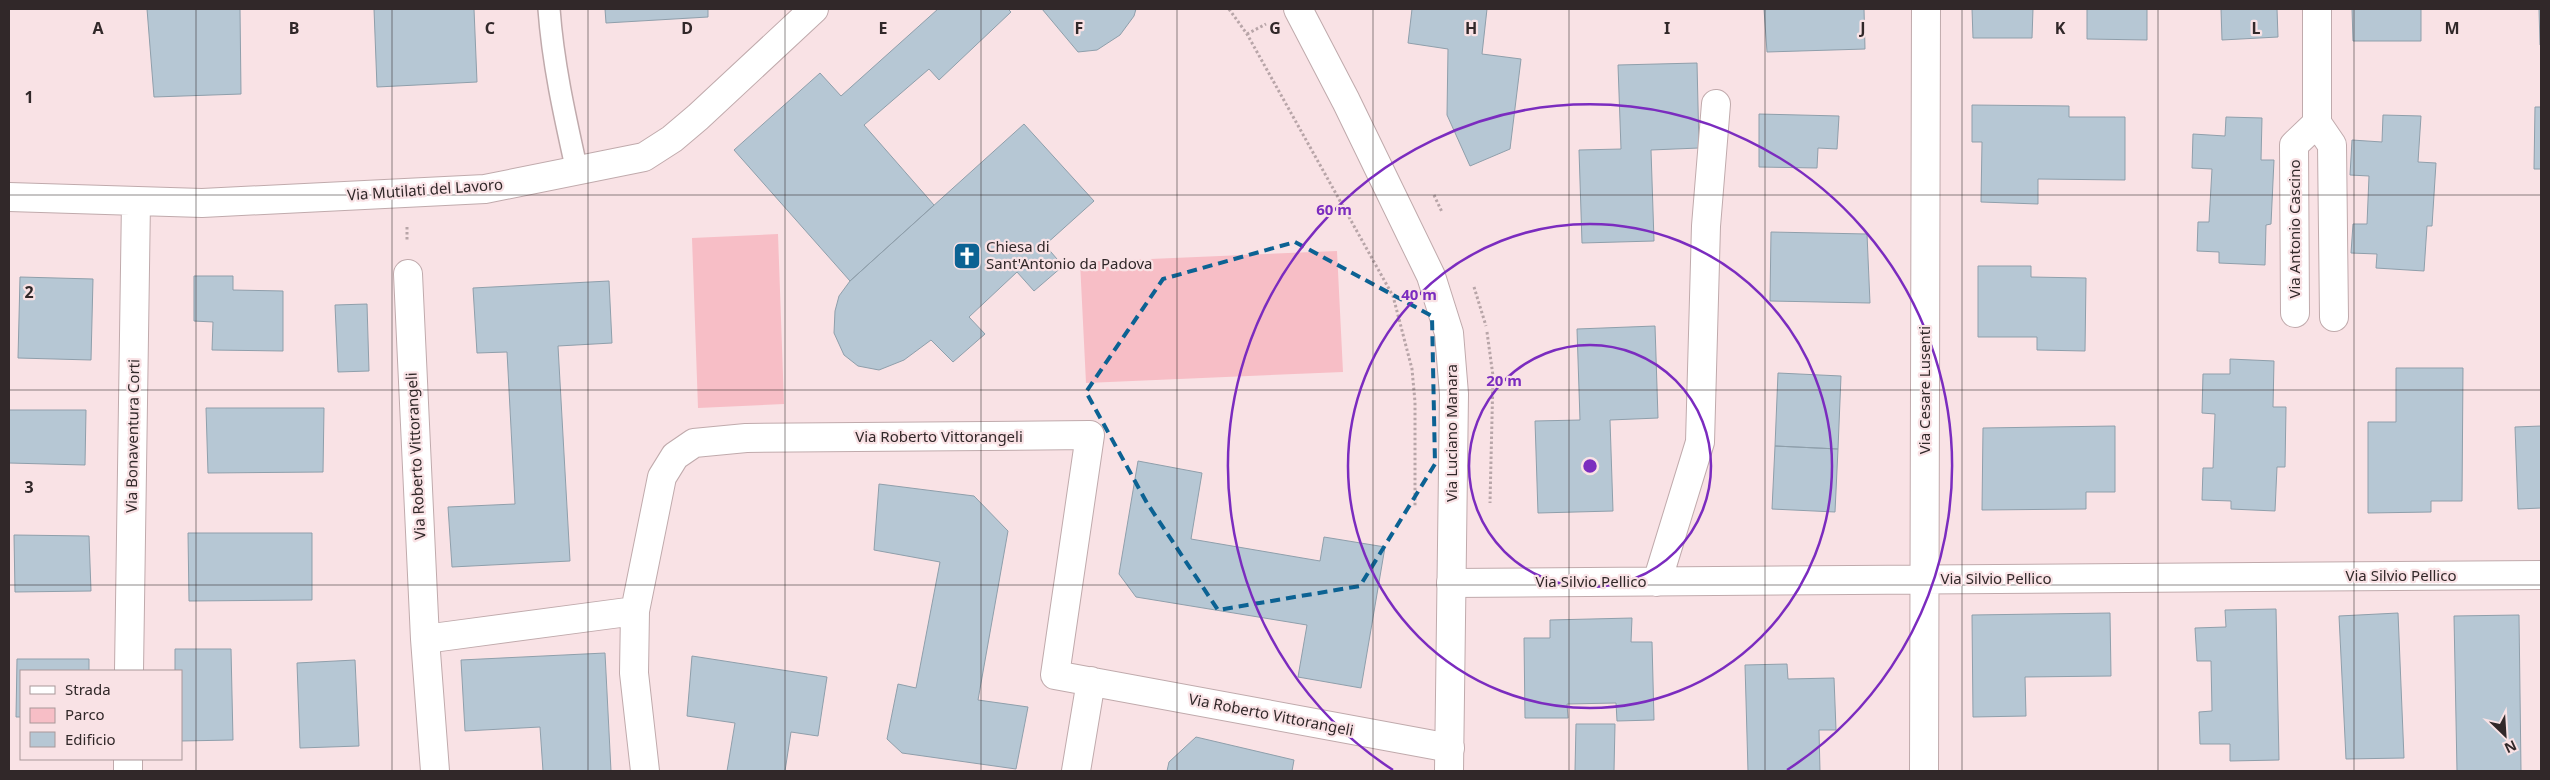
<svg xmlns="http://www.w3.org/2000/svg" width="2550" height="780" viewBox="0 0 2550 780" font-family="'Noto Sans',sans-serif">
	<style>
		.green { fill: #f7bec6 }
		.building { fill: #b6c7d4; stroke: #8f9fab }
		.lines { fill: none; stroke-linecap: round; stroke-linejoin: round }
		.service-casing { stroke: #c0aaac; stroke-width: 24 }
		.minor-casing { stroke: #c0aaac; stroke-width: 30 }
		.tertiary-casing { stroke: #c0aaac; stroke-width: 30 }
		.path { stroke: #b8a5a8; stroke-width: 3; stroke-dasharray: 2.5 2.5; stroke-linecap: butt }
		.service { stroke: #fff; stroke-width: 21 }
		.minor { stroke: #fff; stroke-width: 28 }
		.tertiary { stroke: #fff; stroke-width: 28 }
		.marked { fill: none; stroke: #0c6293; stroke-width: 4; stroke-dasharray: 10 6; stroke-linejoin: round }
		.grid { fill: none; stroke: #312829; stroke-width: 1; stroke-opacity: 0.55 }
		.ring { fill: none; stroke: #7b2cbf; stroke-width: 2.5 }
		.labels { text-anchor: middle; stroke-width: 4.5; stroke-linejoin: round; paint-order: stroke }
		.street-label { font-size: 15px; fill: #312829; stroke: #f9e2e5 }
		.poi-label { font-size: 15px; fill: #312829; stroke: #f9e2e5; text-anchor: start }
		.grid-label { font-size: 16px; text-anchor: middle; font-weight: bold; fill: #312829; stroke: #f9e2e5; stroke-width: 4.5; stroke-linejoin: round; paint-order: stroke }
		.centre { fill: #7b2cbf; stroke: #f9e2e5; stroke-width: 2.5 }
		.ring-label { font-size: 15px; text-anchor: middle; font-weight: bold; fill: #7b2cbf; stroke: #f9e2e5; stroke-width: 4.5; stroke-linejoin: round; paint-order: stroke }
	</style>
	<rect width="100%" height="100%" fill="#f9e2e5"/>
	<path class="green" d="M 778,234 L 784,404 L 698,408 L 692,238 Z
		M 1337,251 L 1343,372 L 1086,383 L 1080,262 Z"/>
	<path class="building" d="M 147,9 L 240,9 L 241,94 L 154,97 Z
		M 374,9 L 474,9 L 477,82 L 377,87 Z
		M 605,9 L 708,9 L 708,17 L 606,23 Z
		M 938,9 L 1008,9 L 1011,12 L 939,80 L 929,69 L 864,125 L 934,205 L 850,281 L 734,150 L 820,73 L 841,96 Z
		M 1042,9 L 1136,9 L 1134,16 L 1120,35 L 1097,50 L 1078,52 Z
		M 1412,9 L 1487,9 L 1482,54 L 1521,59 L 1510,149 L 1470,166 L 1447,115 L 1448,49 L 1408,43 Z
		M 1764,9 L 1864,9 L 1865,49 L 1767,52 Z
		M 1972,9 L 2033,9 L 2032,38 L 1973,38 Z
		M 2087,9 L 2147,9 L 2147,40 L 2087,39 Z
		M 2221,9 L 2277,9 L 2278,37 L 2222,40 Z
		M 2352,9 L 2421,9 L 2421,41 L 2353,41 Z
		M 2539,9 L 2541,9 L 2541,45 L 2540,45 Z
		M 1697,63 L 1699,148 L 1651,150 L 1654,241 L 1582,243 L 1579,150 L 1621,149 L 1618,65 Z
		M 1972,105 L 2069,106 L 2069,117 L 2125,117 L 2125,180 L 2038,179 L 2038,204 L 1981,202 L 1982,142 L 1972,142 Z
		M 2535,107 L 2541,107 L 2541,169 L 2534,169 Z
		M 1759,114 L 1839,116 L 1837,149 L 1818,148 L 1817,168 L 1759,167 Z
		M 2383,115 L 2421,116 L 2418,162 L 2436,163 L 2432,226 L 2427,226 L 2424,271 L 2376,268 L 2377,254 L 2351,253 L 2353,224 L 2367,224 L 2369,176 L 2350,175 L 2352,140 L 2382,142 Z
		M 2226,117 L 2262,118 L 2261,160 L 2274,160 L 2271,224 L 2266,225 L 2265,265 L 2219,263 L 2219,252 L 2197,251 L 2198,222 L 2209,222 L 2212,169 L 2192,168 L 2193,134 L 2225,136 Z
		M 1024,124 L 1094,201 L 1045,245 L 1063,266 L 1034,291 L 1017,272 L 969,317 L 985,334 L 953,362 L 931,340 L 904,360 L 879,370 L 858,366 L 844,355 L 834,333 L 835,311 L 839,296 L 850,281 Z
		M 1771,232 L 1867,234 L 1870,303 L 1770,301 Z
		M 1978,266 L 2031,266 L 2031,277 L 2086,278 L 2085,351 L 2037,350 L 2037,337 L 1978,337 Z
		M 194,276 L 233,276 L 233,290 L 283,291 L 283,351 L 212,350 L 213,322 L 194,321 Z
		M 20,277 L 93,279 L 91,360 L 18,358 Z
		M 609,281 L 612,343 L 558,346 L 570,561 L 452,567 L 448,507 L 515,504 L 507,352 L 477,353 L 473,288 Z
		M 367,304 L 369,371 L 338,372 L 335,305 Z
		M 1655,326 L 1658,418 L 1610,420 L 1613,511 L 1538,513 L 1535,421 L 1580,420 L 1577,329 Z
		M 2230,359 L 2274,361 L 2273,407 L 2286,407 L 2285,467 L 2277,467 L 2275,511 L 2231,509 L 2231,501 L 2202,500 L 2203,468 L 2213,468 L 2215,414 L 2202,413 L 2203,374 L 2230,374 Z
		M 2396,368 L 2463,368 L 2462,501 L 2431,501 L 2431,512 L 2368,513 L 2368,422 L 2396,422 Z
		M 1778,373 L 1841,376 L 1838,449 L 1775,446 Z
		M 206,408 L 324,408 L 323,472 L 208,473 Z
		M 9,410 L 86,410 L 85,465 L 9,463 Z
		M 2115,426 L 2115,492 L 2086,492 L 2086,509 L 1982,510 L 1983,428 Z
		M 2541,426 L 2541,508 L 2518,509 L 2515,427 Z
		M 1775,446 L 1838,449 L 1835,512 L 1772,509 Z
		M 1138,461 L 1202,473 L 1191,539 L 1320,561 L 1324,537 L 1385,547 L 1361,688 L 1298,677 L 1307,625 L 1136,597 L 1119,574 Z
		M 879,484 L 974,496 L 1008,531 L 978,700 L 1028,707 L 1016,769 L 902,753 L 887,739 L 898,684 L 916,688 L 940,562 L 874,550 Z
		M 188,533 L 312,533 L 312,600 L 189,601 Z
		M 14,535 L 89,536 L 91,591 L 15,592 Z
		M 2276,609 L 2279,760 L 2230,761 L 2230,744 L 2200,744 L 2199,712 L 2212,711 L 2211,661 L 2197,661 L 2195,628 L 2226,627 L 2225,610 Z
		M 2110,613 L 2111,676 L 2025,677 L 2026,716 L 1973,717 L 1972,615 Z
		M 2398,613 L 2404,758 L 2346,759 L 2339,616 Z
		M 2519,615 L 2521,771 L 2457,771 L 2454,616 Z
		M 1632,618 L 1631,642 L 1652,642 L 1654,720 L 1617,721 L 1616,703 L 1567,704 L 1568,718 L 1525,718 L 1524,638 L 1550,638 L 1550,620 Z
		M 175,649 L 231,649 L 233,740 L 181,741 L 181,671 L 175,671 Z
		M 605,653 L 611,771 L 543,771 L 540,727 L 465,731 L 461,660 Z
		M 692,656 L 827,677 L 818,736 L 791,732 L 785,771 L 727,771 L 735,723 L 687,716 Z
		M 17,659 L 89,659 L 89,671 L 21,671 L 21,717 L 16,717 Z
		M 355,660 L 359,746 L 300,748 L 297,663 Z
		M 1787,664 L 1788,679 L 1834,678 L 1836,730 L 1819,730 L 1820,771 L 1748,771 L 1745,665 Z
		M 1576,724 L 1615,724 L 1614,771 L 1575,771 Z
		M 1196,737 L 1294,760 L 1292,771 L 1167,771 L 1169,762 Z"/>
	<g class="lines">
		<g class="service-casing">
			<path id="service" d="M 549,9 C 553,64 565,117 577,171"/>
		</g>
		<g class="minor-casing">
			<path id="minor" d="M 2317,9 L 2317,123 L 2332,145 L 2334,317
				M 9,197 L 202,203 L 485,189 L 644,157 L 672,139 L 698,117 L 814,9
				M 408,274 L 425,639 L 635,611
				M 2295,313 L 2294,145 L 2317,123
				M 1657,582 L 1700,442 L 1706,226 L 1716,104
				M 1451,583 L 2541,575
				M 425,639 L 435,771
				M 129,671 L 136,201
				M 128,771 L 128,759
				M 645,771 L 634,673 L 635,611 L 662,477 L 675,456 L 694,443 L 746,438 L 1090,435 L 1055,675 L 1450,748
				M 1076,771 L 1091,681
				M 1924,771 L 1926,9"/>
		</g>
		<g class="tertiary-casing">
			<path id="tertiary" d="M 1298,9 L 1346,101 L 1431,276 L 1449,333 L 1454,394 L 1449,771"/>
		</g>
		<path class="path" d="M 1229,9 L 1247,34 L 1393,296 L 1412,369 L 1415,402 L 1415,506
			M 1247,34 L 1266,24
			M 1434,195 L 1442,212
			M 407,227 L 407,241
			M 1474,287 L 1486,326
			M 1487,332 L 1493,376 L 1490,503"/>
		<use href="#service" class="service"/>
		<use href="#minor" class="minor"/>
		<use href="#tertiary" class="tertiary"/>
	</g>
	<path class="marked" d="M 1295,242 L 1432,316 L 1435,464 L 1360,586 L 1218,610 L 1147,503 L 1086,392 L 1163,279 Z"/>
	<path class="grid" d="M 196,9 L 196,771M 392,9 L 392,771M 588,9 L 588,771M 785,9 L 785,771M 981,9 L 981,771M 1177,9 L 1177,771M 1373,9 L 1373,771M 1569,9 L 1569,771M 1765,9 L 1765,771M 1962,9 L 1962,771M 2158,9 L 2158,771M 2354,9 L 2354,771M 9,195 L 2541,195M 9,390 L 2541,390M 9,585 L 2541,585"/>
	<g class="ring">
		<circle cx="1590" cy="466" r="121"/>
		<circle cx="1590" cy="466" r="242"/>
		<path d="M1393 770A362 362 0 1 1 1787 770"/>
	</g>
	<defs>
		<g id="church-square" transform="scale(1.4375)"><rect x="-9" y="-9" width="18" height="18" rx="4" fill="#0c6293" stroke="#f9e2e5"/><path d="M-1.2-6h2.4v3.5h3.3v2.4h-3.3V6h-2.4V-.1h-3.3v-2.4h3.3Z" fill="#fff"/></g>
	</defs>
	<g fill-rule="evenodd">
		<use href="#church-square" x="967" y="256"/>
	</g>
	<g class="labels">
		<g class="street-label">
			<text transform="translate(425 190) rotate(-4)" y="5">Via Mutilati del Lavoro</text>
			<text transform="translate(2295 229) rotate(-90)" y="5">Via Antonio Cascino</text>
			<text transform="translate(1925 390) rotate(-90)" y="5">Via Cesare Lusenti</text>
			<text transform="translate(1452 433) rotate(-90)" y="5">Via Luciano Manara</text>
			<text transform="translate(133 436) rotate(-89)" y="5">Via Bonaventura Corti</text>
			<text x="939" y="442">Via Roberto Vittorangeli</text>
			<text transform="translate(416 456) rotate(-93)" y="5">Via Roberto Vittorangeli</text>
			<text x="2401" y="581">Via Silvio Pellico</text>
			<text x="1996" y="584">Via Silvio Pellico</text>
			<text x="1591" y="587">Via Silvio Pellico</text>
			<text transform="translate(1271 715) rotate(11)" y="5">Via Roberto Vittorangeli</text>
		</g>
		<g class="poi-label">
			<text x="986" y="252">Chiesa di<tspan x="986" dy="17">Sant'Antonio da Padova</tspan></text>
		</g>
	</g>
	<g class="grid-label">
		<text x="98" y="34">A</text>
		<text x="294" y="34">B</text>
		<text x="490" y="34">C</text>
		<text x="687" y="34">D</text>
		<text x="883" y="34">E</text>
		<text x="1079" y="34">F</text>
		<text x="1275" y="34">G</text>
		<text x="1471" y="34">H</text>
		<text x="1667" y="34">I</text>
		<text x="1863" y="34">J</text>
		<text x="2060" y="34">K</text>
		<text x="2256" y="34">L</text>
		<text x="2452" y="34">M</text>
		<text x="29" y="103">1</text>
		<text x="29" y="298">2</text>
		<text x="29" y="493">3</text>
	</g>
	<circle cx="1590" cy="466" r="8" class="centre"/>
	<g class="ring-label">
		<text x="1334" y="215">60 m</text>
		<text x="1419" y="300">40 m</text>
		<text x="1504" y="386">20 m</text>
	</g>
	<rect width="2550" height="780" fill="none" stroke="#312829" stroke-width="20"/>
	<rect x="20" y="670" width="162" height="90" fill="#f9e2e5" stroke="#a9989a"/>
	<rect x="30" y="686" width="25" height="8" fill="#ffffff" stroke="#a9989a"/>
	<text x="65" y="695" font-size="15" fill="#312829">Strada</text>
	<rect x="30" y="708" width="25" height="15" fill="#f7bec6" stroke="#a9989a"/>
	<text x="65" y="720" font-size="15" fill="#312829">Parco</text>
	<rect x="30" y="732" width="25" height="15" fill="#b6c7d4" stroke="#a9989a"/>
	<text x="65" y="745" font-size="15" fill="#312829">Edificio</text>
	<g transform="translate(2505 735) rotate(155)" stroke="#f9e2e5" stroke-width="4" paint-order="stroke">
	<path d="M0-4L9 19L0 12L-9 19Z" fill="#312829"/>
	<text y="-8" font-size="14" font-weight="bold" text-anchor="middle" fill="#312829">N</text>
	</g>
</svg>
